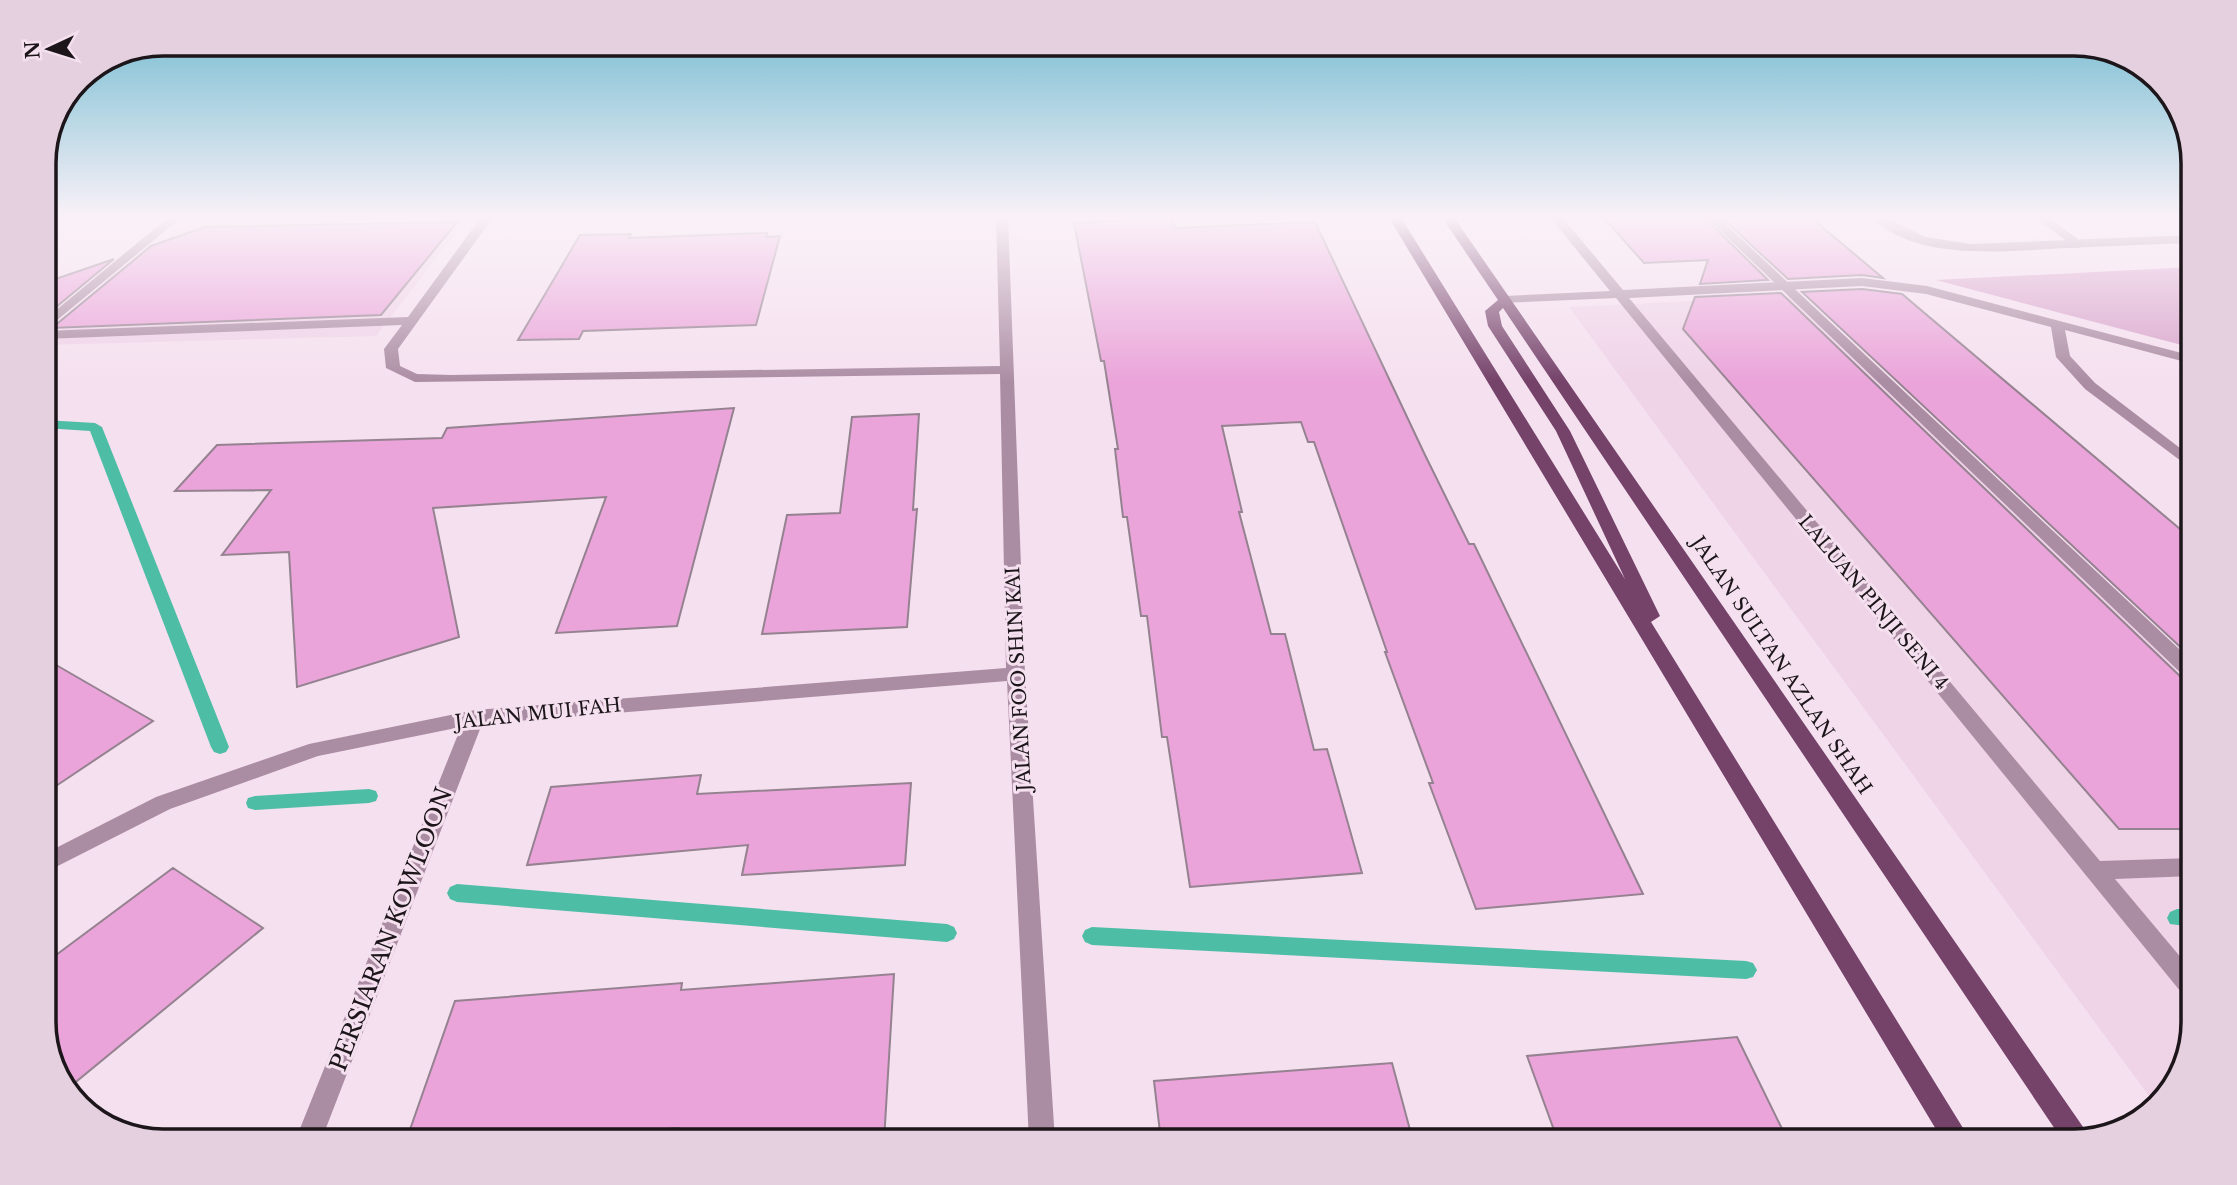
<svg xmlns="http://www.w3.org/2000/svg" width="2237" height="1185" viewBox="0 0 2237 1185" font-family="'Libre Baskerville',serif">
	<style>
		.built { fill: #efd3e7 }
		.green { fill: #d8a4cb }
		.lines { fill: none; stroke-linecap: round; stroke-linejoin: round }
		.stream { fill: #4ebda6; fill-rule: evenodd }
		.building { fill: #eaa4d9; stroke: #958290; stroke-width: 2 }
		.lane { fill: #ab8da3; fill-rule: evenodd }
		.street { fill: #ab8da3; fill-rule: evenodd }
		.primary { fill: #75426a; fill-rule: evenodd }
		.labels { text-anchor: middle; stroke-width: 6; stroke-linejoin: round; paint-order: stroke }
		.street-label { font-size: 19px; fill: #1c151a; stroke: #f5e0ef }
		.near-street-label { font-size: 23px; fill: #1c151a; stroke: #f5e0ef }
		.rim { fill: none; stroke: #1c151a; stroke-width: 3.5 }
	</style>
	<rect width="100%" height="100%" fill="#f5e0ef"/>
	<path class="built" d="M 469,216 L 376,336 L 44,345 L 186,221 Z
		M 1798,296 L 2193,673 L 2193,1022 L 2181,1075 L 2155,1104 L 1569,307 Z"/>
	<path class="green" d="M 2193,267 L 2193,348 L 1936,280 Z"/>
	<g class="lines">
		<path class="stream" d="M 44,420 L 95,423 L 102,427 L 229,747 L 226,752 L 220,754 L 214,752 L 211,747 L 90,431 L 44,428 Z
			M 369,789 L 376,791 L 378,796 L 376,801 L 369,803 L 255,810 L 248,808 L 246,803 L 248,798 L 255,796 Z
			M 457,884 L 947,924 L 954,927 L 957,933 L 954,939 L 947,942 L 457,902 L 450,899 L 447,893 L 450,887 Z
			M 2177,909 L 2193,909 L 2193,927 L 2170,924 L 2167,918 L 2170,912 Z
			M 1092,927 L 1746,961 L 1753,963 L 1757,970 L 1753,977 L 1746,979 L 1092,945 L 1085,942 L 1082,936 L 1085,930 Z"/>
	</g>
	<path class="building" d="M 1602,216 L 1703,216 L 1768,280 L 1700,284 L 1708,260 L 1644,263 Z
		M 1720,216 L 1809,216 L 1883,278 L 1862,275 L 1788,279 Z
		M 1172,218 L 1175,228 L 1315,222 L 1425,455 L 1469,544 L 1474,544 L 1643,894 L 1476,909 L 1429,783 L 1433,783 L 1385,652 L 1387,652 L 1314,442 L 1308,442 L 1301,422 L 1222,426 L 1242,512 L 1239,512 L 1271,634 L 1285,634 L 1314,750 L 1327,749 L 1362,873 L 1190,887 L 1167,737 L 1162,737 L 1147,616 L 1141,616 L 1127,517 L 1123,517 L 1115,449 L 1118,449 L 1104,361 L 1101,361 L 1074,223 Z
		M 457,222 L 381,315 L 52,328 L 151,246 L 205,227 Z
		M 767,233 L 766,237 L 780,236 L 756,325 L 583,331 L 579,339 L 518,340 L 580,235 L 631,234 L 629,238 Z
		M 114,259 L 44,317 L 44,283 Z
		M 1862,289 L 1902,294 L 2193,540 L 2193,659 L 1802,292 Z
		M 1781,293 L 2184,680 L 2193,682 L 2193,829 L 2119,829 L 1683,329 L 1695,297 Z
		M 734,408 L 677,626 L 556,633 L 606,497 L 433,508 L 459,637 L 297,687 L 289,552 L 222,555 L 271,490 L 175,491 L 217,445 L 442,438 L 447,428 Z
		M 919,414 L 913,510 L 917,509 L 907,627 L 762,634 L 787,515 L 840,513 L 852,417 Z
		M 44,658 L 153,721 L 44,794 Z
		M 701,775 L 697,794 L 911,783 L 905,865 L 742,875 L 748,845 L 527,865 L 551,787 Z
		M 173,868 L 263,928 L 66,1090 L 44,1030 L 44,964 Z
		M 894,974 L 884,1141 L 675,1141 L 678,1128 L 504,1141 L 406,1141 L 455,1001 L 682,983 L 681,990 Z
		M 1737,1037 L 1788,1141 L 1558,1141 L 1527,1056 Z
		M 1392,1063 L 1413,1141 L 1161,1141 L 1154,1081 Z"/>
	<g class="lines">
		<path class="lane" d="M 1705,216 L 1717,216 L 2193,662 L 2193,680 L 2186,678 Z
			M 2033,216 L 2046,216 L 2086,245 L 2076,248 Z"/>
		<path class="street" d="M 170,216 L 183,216 L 44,331 L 408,317 L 482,216 L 494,216 L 398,349 L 400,366 L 417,374 L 451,375 L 1000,366 L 996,216 L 1008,216 L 1025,674 L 1055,1141 L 1029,1141 L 1007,681 L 482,724 L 321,1141 L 295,1141 L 461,727 L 318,756 L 170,809 L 44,873 L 44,854 L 156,797 L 309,744 L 475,710 L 1006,668 L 1000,374 L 415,382 L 386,368 L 384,349 L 402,325 L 44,339 L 44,320 Z
			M 1549,216 L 1561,216 L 1623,290 L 1862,278 L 1927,286 L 2193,356 L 2193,364 L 2065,330 L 2070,356 L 2095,383 L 2193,458 L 2193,470 L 2085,389 L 2056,357 L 2051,327 L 1926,294 L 1862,286 L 1629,298 L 2100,861 L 2193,858 L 2193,876 L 2115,879 L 2193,972 L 2193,1000 L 2185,997 L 1616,298 L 1500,303 L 1499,300 L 1505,296 L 1610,291 Z
			M 1870,216 L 1883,216 L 1925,237 L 1971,244 L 2193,235 L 2193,243 C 2152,244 2111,246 2070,248 C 2011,250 1916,264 1870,216 Z"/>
		<path class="primary" d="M 1388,216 L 1400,216 L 1625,579 L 1556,431 L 1488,326 L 1485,311 L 1498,300 L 1441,216 L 1453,216 L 2090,1137 L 2063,1141 L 1503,308 L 1499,312 L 1502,326 L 1570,431 L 1660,616 L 1651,622 L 1971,1141 L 1943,1141 Z"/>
	</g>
	<linearGradient id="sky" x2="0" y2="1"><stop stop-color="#6ab8ce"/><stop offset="0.57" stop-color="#faf1f8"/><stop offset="1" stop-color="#faf1f8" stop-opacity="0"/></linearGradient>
	<rect width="2237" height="382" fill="url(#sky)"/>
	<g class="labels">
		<g class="street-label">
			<text transform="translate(1874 602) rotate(50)" y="7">LALUAN PINJI SENI 4</text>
			<text transform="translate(1782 665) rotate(56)" y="7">JALAN SULTAN AZLAN SHAH</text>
			<text transform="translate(1018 679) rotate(-93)" y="7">JALAN FOO SHIN KAI</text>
			<text transform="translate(538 713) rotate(-6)" y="7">JALAN MUI FAH</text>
		</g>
		<g class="near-street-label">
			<text transform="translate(391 929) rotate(-69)" y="8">PERSIARAN KOWLOON</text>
		</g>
	</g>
	<path d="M0 0H2237V1185H0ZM163 56H2074A107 107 0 0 1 2181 163V1022A107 107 0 0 1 2074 1129H163A107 107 0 0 1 56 1022V163A107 107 0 0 1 163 56Z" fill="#e4d0de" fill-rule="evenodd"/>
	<path class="rim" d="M163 56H2074A107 107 0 0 1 2181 163V1022A107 107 0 0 1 2074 1129H163A107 107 0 0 1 56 1022V163A107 107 0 0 1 163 56Z"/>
	<g transform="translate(49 49) rotate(266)" stroke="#f5e0ef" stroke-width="5" paint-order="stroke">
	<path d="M0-5L12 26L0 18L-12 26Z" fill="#1c151a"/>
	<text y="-10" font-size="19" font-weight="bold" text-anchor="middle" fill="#1c151a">N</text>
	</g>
</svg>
